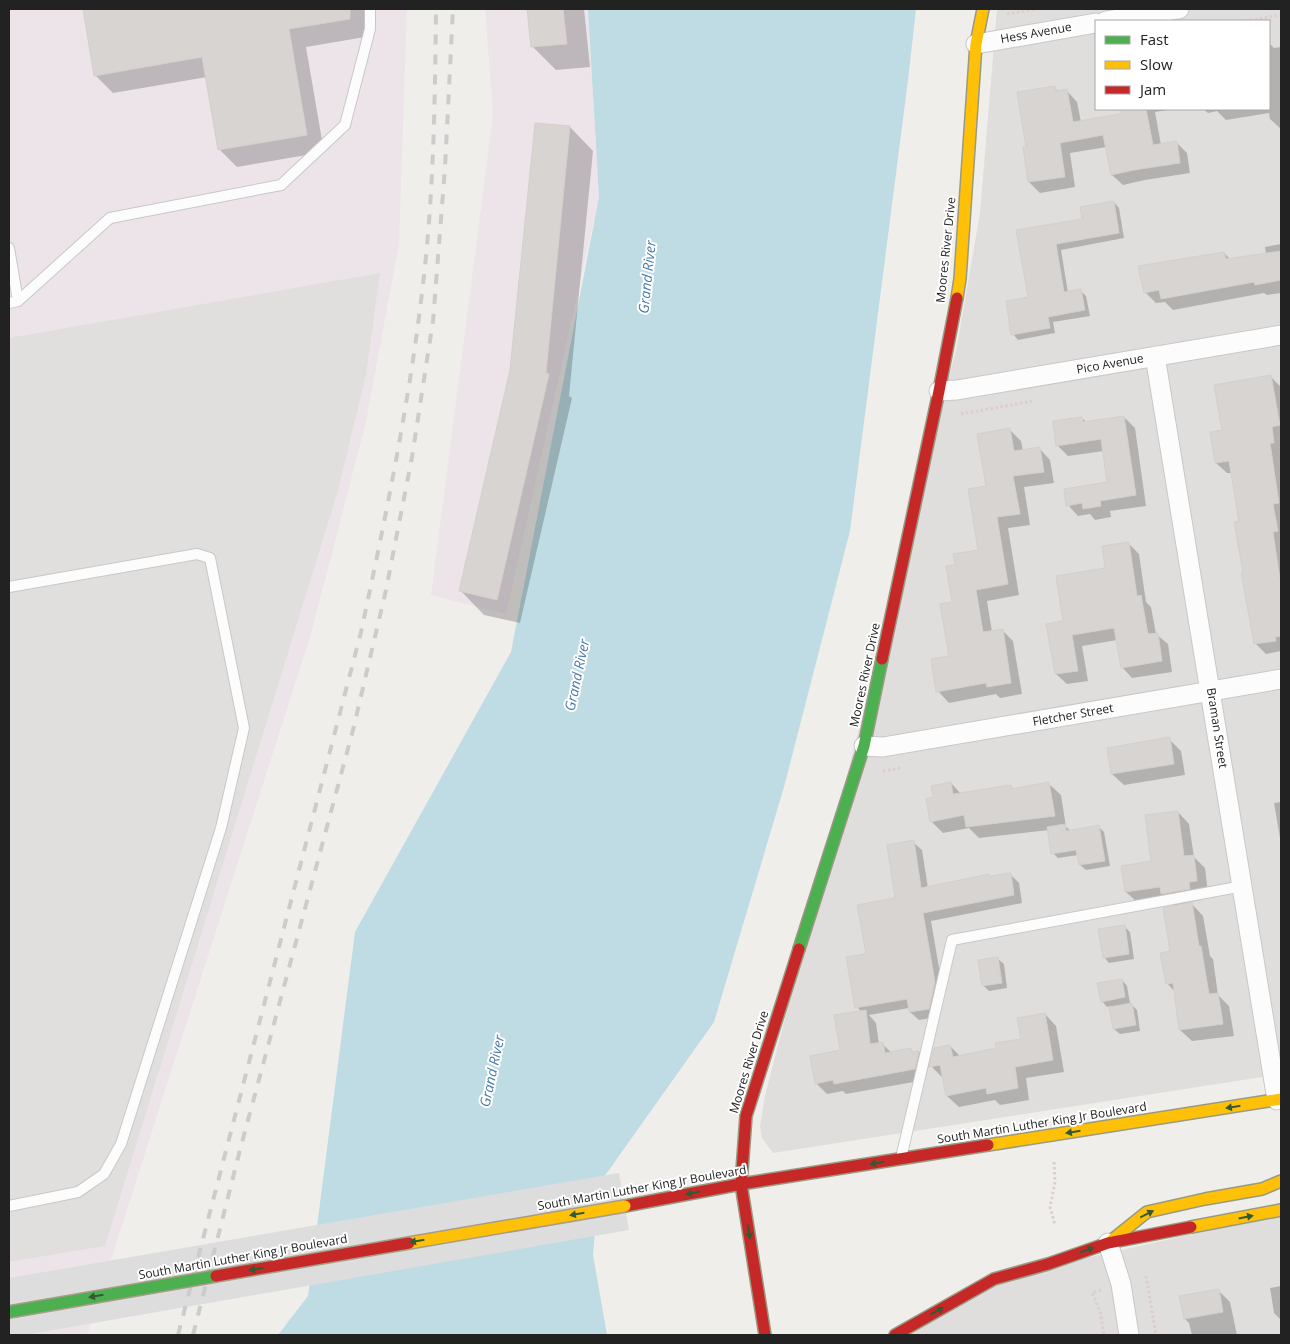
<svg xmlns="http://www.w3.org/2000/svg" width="1290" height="1344" viewBox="0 0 1290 1344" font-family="'Open Sans',sans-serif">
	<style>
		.residential { fill: #dfdedc; fill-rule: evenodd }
		.industrial { fill: #ede4e9 }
		.parking { fill: #e0dfde }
		.water { fill: #bfdbe3 }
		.pier { fill: #dedddd }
		.shadow { fill: #0003 }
		.building { fill: #d7d4d2; stroke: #d3d0cc }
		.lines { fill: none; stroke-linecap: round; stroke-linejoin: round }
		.lane-casing { stroke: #c9c8c7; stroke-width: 12 }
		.street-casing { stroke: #c9c8c7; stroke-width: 21 }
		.fast-casing { stroke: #999a82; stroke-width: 14 }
		.slow-casing { stroke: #999a82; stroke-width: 14 }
		.jam-casing { stroke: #999a82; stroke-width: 14 }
		.path { stroke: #dccecd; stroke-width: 3; stroke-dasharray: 2.5 2.5; stroke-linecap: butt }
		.lane { stroke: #fdfcfc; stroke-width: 10 }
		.street { stroke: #fdfcfc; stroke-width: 19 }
		.fast { stroke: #4caf50; stroke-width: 11 }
		.slow { stroke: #ffc107; stroke-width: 11 }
		.jam { stroke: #c62828; stroke-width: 11 }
		.rail { stroke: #ccc; stroke-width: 4; stroke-dasharray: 10 10; stroke-linecap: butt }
		.fast-bridge-casing { stroke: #a79c86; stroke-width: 14; stroke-linecap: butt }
		.slow-bridge-casing { stroke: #a79c86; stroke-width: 14; stroke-linecap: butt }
		.jam-bridge-casing { stroke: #a79c86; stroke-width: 14; stroke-linecap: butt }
		.fast-bridge { stroke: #4caf50; stroke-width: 11 }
		.slow-bridge { stroke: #ffc107; stroke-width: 11 }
		.jam-bridge { stroke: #c62828; stroke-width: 11 }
		.oneway { fill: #335a34 }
		.labels { text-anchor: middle; stroke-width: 4; stroke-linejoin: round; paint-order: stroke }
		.street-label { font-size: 12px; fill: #222; stroke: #fff }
		.water-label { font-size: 14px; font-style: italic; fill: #4a7aab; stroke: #fff }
	</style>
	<rect width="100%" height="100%" fill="#f0eeeb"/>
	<path class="residential" d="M 997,9 L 1281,9 L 1281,1074 L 773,1153 L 762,1138 L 760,1126 L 765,1096 L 957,346 L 980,213 ZM 1096,21 L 1269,21 L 1269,109 L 1096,109 Z
		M 1281,1214 L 1281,1335 L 895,1335 L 994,1279 Z"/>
	<path class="industrial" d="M 9,9 L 407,9 L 399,244 L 366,422 L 311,634 L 87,1335 L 9,1335 Z
		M 485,9 L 588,9 L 599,197 L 506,614 L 431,595 L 493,115 Z"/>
	<path class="parking" d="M 380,273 L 366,375 L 337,494 L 105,1246 L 9,1262 L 9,338 Z"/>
	<path class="water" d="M 588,9 L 916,9 L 908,80 L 850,531 L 784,787 L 714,1022 L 599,1184 L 593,1255 L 607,1335 L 278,1335 L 308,1296 L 355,932 L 511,652 L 599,197 Z"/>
	<path class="pier" d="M 619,1173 L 629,1230 L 25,1335 L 9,1335 L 9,1278 Z"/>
	<path class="shadow" d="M 84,9 L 366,9 L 371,36 L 306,47 L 324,152 L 237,167 L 219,149 L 207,77 L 113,93 L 95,75 Z
		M 528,9 L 584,9 L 590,67 L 556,70 L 532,46 Z
		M 1269,43 L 1274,48 L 1281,47 L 1281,129 L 1270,119 L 1269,113 L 1226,120 L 1217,111 L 1208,113 L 1203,109 L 1269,109 Z
		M 1054,88 L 1059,92 L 1067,91 L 1077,102 L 1081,122 L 1122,115 L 1121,109 L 1174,109 L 1155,112 L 1161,145 L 1176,142 L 1187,153 L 1190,173 L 1145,180 L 1123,185 L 1112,175 L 1107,147 L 1070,153 L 1075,187 L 1040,193 L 1029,182 L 1024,148 L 1028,148 Z
		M 570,127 L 593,151 L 569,396 L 572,398 L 520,623 L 484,615 L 461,591 Z
		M 1114,202 L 1119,208 L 1124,238 L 1061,250 L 1068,293 L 1081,291 L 1086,296 L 1090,316 L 1053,322 L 1055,333 L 1018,340 L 1013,334 L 1029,299 L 1018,231 L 1084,220 Z
		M 1281,244 L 1281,293 L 1267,295 L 1264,293 L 1173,310 L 1165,302 L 1156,303 L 1145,292 L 1224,253 L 1231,260 L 1266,254 L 1265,247 Z
		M 1270,376 L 1281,387 L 1281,454 L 1280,454 L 1281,463 L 1281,651 L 1266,654 L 1255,643 L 1232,473 L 1227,473 L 1216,463 L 1223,431 Z
		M 1124,417 L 1135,428 L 1146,506 L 1110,511 L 1111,517 L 1095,520 L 1090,514 L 1078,516 L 1068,505 L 1108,483 L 1104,451 L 1068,456 L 1057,445 L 1082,418 L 1086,422 Z
		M 1010,430 L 1021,441 L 1023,451 L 1039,448 L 1050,460 L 1054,483 L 1024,487 L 1030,525 L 1008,528 L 1019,595 L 987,601 L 992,632 L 1002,630 L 1013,641 L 1022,694 L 1000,698 L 996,694 L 949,703 L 938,691 L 951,657 L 956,566 L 980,551 L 988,487 Z
		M 1129,544 L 1139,554 L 1146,602 L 1151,607 L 1156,634 L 1168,644 L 1172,672 L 1132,678 L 1122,667 L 1117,640 L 1082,646 L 1088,681 L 1067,684 L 1056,674 L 1048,625 L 1064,622 L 1106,569 Z
		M 1169,739 L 1181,751 L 1185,775 L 1124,785 L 1112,774 Z
		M 951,783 L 961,794 L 1010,786 L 1014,789 L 1049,784 L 1061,795 L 1066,827 L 1071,831 L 1098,826 L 1104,832 L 1110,866 L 1086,870 L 1080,865 L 1078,855 L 1058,858 L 1053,853 L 1049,830 L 979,838 L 969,828 L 943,833 L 931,821 L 935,798 Z
		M 1281,802 L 1281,844 L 1274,803 Z
		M 1178,812 L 1189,824 L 1194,857 L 1205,868 L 1208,893 L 1200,894 L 1201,900 L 1190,902 L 1203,916 L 1210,956 L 1213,959 L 1218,995 L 1229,1006 L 1234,1036 L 1192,1041 L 1180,1030 L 1175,992 L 1167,983 L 1176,907 L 1168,899 L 1138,903 L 1126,892 L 1153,862 Z
		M 913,842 L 922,850 L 928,888 L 1010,874 L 1019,883 L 1022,903 L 931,921 L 943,991 L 937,1017 L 919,1020 L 910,1012 L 909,1008 L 869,1015 L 876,1023 L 879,1044 L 882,1044 L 892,1053 L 911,1050 L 914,1053 L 919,1052 L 931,1065 L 950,1046 L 960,1056 L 997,1049 L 1022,1040 L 1045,1014 L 1056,1026 L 1064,1072 L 1026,1078 L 1029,1100 L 1000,1105 L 995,1100 L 959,1107 L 947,1096 L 943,1078 L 929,1064 L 925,1080 L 846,1094 L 843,1091 L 827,1094 L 816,1083 L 841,1051 L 862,1012 L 857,1007 L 867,955 L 897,899 Z
		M 1124,926 L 1130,932 L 1134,959 L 1109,963 L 1104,957 Z
		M 998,959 L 1004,964 L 1007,988 L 989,991 L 983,985 Z
		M 1122,980 L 1127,986 L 1130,1003 L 1137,1010 L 1140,1031 L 1120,1034 L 1114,1029 L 1110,1006 L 1107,1007 L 1102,1001 Z
		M 1281,1286 L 1281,1318 L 1280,1319 L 1274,1313 L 1270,1288 Z
		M 1219,1291 L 1230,1302 L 1237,1335 L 1192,1335 L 1189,1323 L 1185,1319 Z"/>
	<path class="building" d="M 83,9 L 350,9 L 350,19 L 289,29 L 307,135 L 218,150 L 202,57 L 94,76 Z
		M 527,9 L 563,9 L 567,44 L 531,47 Z
		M 1055,86 L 1056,91 L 1067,89 L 1073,122 L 1120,114 L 1120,109 L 1146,109 L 1153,145 L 1177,141 L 1180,163 L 1134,170 L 1111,175 L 1103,135 L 1060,143 L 1065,177 L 1028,182 L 1023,147 L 1026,147 L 1017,92 Z
		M 535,123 L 570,126 L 546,373 L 549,374 L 497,600 L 459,591 L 510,370 Z
		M 1114,201 L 1119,233 L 1056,244 L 1064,292 L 1081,289 L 1085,310 L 1048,317 L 1050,328 L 1011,335 L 1006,301 L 1028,297 L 1016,230 L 1082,219 L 1080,207 Z
		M 1281,251 L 1281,280 L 1255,285 L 1254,282 L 1161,299 L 1159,290 L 1144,293 L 1138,266 L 1224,252 L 1226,259 Z
		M 1271,375 L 1280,425 L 1272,427 L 1274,443 L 1270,443 L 1279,503 L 1273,504 L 1278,531 L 1273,532 L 1281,586 L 1281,636 L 1275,637 L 1276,641 L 1254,644 L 1241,572 L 1243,572 L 1234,522 L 1239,521 L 1229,461 L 1215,463 L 1210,432 L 1222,430 L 1214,385 Z
		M 1124,416 L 1136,495 L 1100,501 L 1101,506 L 1083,509 L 1082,503 L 1066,506 L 1064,489 L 1107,482 L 1101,439 L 1056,446 L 1053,421 L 1082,417 L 1083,422 Z
		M 1010,428 L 1014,451 L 1040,447 L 1044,472 L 1013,476 L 1020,514 L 997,517 L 1008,584 L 976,590 L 983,632 L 1003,629 L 1011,683 L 987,687 L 986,683 L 936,692 L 931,659 L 949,656 L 940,604 L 952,602 L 946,566 L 955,565 L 953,554 L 978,550 L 968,489 L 986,486 L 977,434 Z
		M 1129,542 L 1137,596 L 1141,595 L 1148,634 L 1158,633 L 1162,661 L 1121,668 L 1114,628 L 1072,635 L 1078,671 L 1055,674 L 1046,624 L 1063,621 L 1056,576 L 1105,568 L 1102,546 Z
		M 1170,737 L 1174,764 L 1111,774 L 1107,748 Z
		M 951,782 L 953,794 L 1011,785 L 1011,789 L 1049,782 L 1055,816 L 966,827 L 964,815 L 930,822 L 926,799 L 933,797 L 931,786 Z
		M 1178,811 L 1184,856 L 1194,855 L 1197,881 L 1189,882 L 1190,889 L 1161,894 L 1160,887 L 1125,892 L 1121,866 L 1151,861 L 1145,815 Z
		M 1065,824 L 1066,831 L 1099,825 L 1105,861 L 1079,865 L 1076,850 L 1051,854 L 1047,827 Z
		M 914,840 L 921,888 L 989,874 L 989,876 L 1011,873 L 1014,895 L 923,913 L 935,982 L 929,1009 L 909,1012 L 907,999 L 855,1008 L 846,957 L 866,954 L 857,905 L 895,898 L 887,845 Z
		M 1192,902 L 1199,946 L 1201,946 L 1209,994 L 1218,993 L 1223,1024 L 1179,1030 L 1173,983 L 1166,984 L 1160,953 L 1170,951 L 1163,908 Z
		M 1125,925 L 1129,954 L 1103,958 L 1098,929 Z
		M 998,957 L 1002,983 L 982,986 L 978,960 Z
		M 1122,979 L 1125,997 L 1101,1002 L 1097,983 Z
		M 1132,1003 L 1136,1025 L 1113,1029 L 1109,1007 Z
		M 866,1010 L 870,1044 L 883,1042 L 885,1053 L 911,1048 L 912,1052 L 919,1051 L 915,1069 L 834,1084 L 833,1080 L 815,1084 L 810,1056 L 840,1050 L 834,1015 Z
		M 1045,1013 L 1053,1060 L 1015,1067 L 1018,1088 L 987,1094 L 986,1088 L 946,1096 L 940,1065 L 929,1067 L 934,1048 L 950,1045 L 953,1057 L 996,1048 L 995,1043 L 1021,1039 L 1017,1018 Z
		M 1219,1289 L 1223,1312 L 1184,1319 L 1179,1296 Z"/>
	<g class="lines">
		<g class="lane-casing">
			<path id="lane" d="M 9,248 L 18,301
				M 9,303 L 18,301 L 110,218 L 281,185 L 345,125 L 370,29 L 370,9
				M 9,587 L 197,554 L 210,558 L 244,728 L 221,828 L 121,1144 L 104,1174 L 78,1192 L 9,1206
				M 901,1158 L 952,940 L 1243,886"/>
		</g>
		<g class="street-casing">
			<path id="street" d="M 1106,21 L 1179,9
				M 976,44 L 1096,23
				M 1155,356 L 1277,1100
				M 939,391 L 957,390 L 1281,335
				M 864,746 L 883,747 L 1281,679
				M 1108,1243 L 1121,1284 L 1129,1335"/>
		</g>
		<g class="fast-casing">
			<path id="fast" d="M 799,949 L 864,746 L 882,659"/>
		</g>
		<g class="slow-casing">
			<path id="slow" d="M 957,298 L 960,279 L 976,44 L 983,9
				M 988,1145 L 1281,1099
				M 1191,1227 L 1281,1210
				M 1112,1240 L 1147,1212 L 1205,1199 L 1262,1189 L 1281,1181"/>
		</g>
		<g class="jam-casing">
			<path id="jam" d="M 882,659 L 939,391 L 957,298
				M 625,1206 L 741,1184 L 988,1145
				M 765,1335 L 741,1184 L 746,1116 L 799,949
				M 895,1335 L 994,1279 L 1048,1264 L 1108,1243 L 1191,1227"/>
		</g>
		<path class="path" d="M 1007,14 L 1037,9
			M 1245,21 L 1281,15
			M 961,414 L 1033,401
			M 883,771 L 901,768
			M 1054,1162 L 1055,1182 L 1050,1207 L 1055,1225
			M 1146,1276 L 1156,1335
			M 1101,1290 L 1092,1293 L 1100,1311 L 1104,1335"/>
		<use href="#lane" class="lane"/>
		<use href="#street" class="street"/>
		<use href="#fast" class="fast"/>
		<use href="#slow" class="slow"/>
		<use href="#jam" class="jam"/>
		<path class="rail" d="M 178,1335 L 361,632 C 387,511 412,390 425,266 C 434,181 435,95 436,9
			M 193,1335 L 240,1150 L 353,730 L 386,590 L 412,457 L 433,321 L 445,168 L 453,9"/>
		<g class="fast-bridge-casing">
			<path id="fast-bridge" d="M 9,1312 L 216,1276"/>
		</g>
		<g class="slow-bridge-casing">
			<path id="slow-bridge" d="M 409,1243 L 625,1206"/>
		</g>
		<g class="jam-bridge-casing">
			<path id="jam-bridge" d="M 216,1276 L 409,1243"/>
		</g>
		<use href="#fast-bridge" class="fast-bridge"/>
		<use href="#slow-bridge" class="slow-bridge"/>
		<use href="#jam-bridge" class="jam-bridge"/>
	</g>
	<defs><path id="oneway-solid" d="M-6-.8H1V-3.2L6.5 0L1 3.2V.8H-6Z" transform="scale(1.25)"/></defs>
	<g class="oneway">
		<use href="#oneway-solid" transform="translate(1233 1107) rotate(171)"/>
		<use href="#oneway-solid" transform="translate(1073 1132) rotate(171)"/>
		<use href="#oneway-solid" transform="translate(877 1163) rotate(171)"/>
		<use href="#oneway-solid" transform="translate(693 1193) rotate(169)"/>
		<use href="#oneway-solid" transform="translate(577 1214) rotate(170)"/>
		<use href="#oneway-solid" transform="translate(1147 1214) rotate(-27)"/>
		<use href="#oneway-solid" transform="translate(1246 1217) rotate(-11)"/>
		<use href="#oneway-solid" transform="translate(749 1232) rotate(81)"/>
		<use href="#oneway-solid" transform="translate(417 1241) rotate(170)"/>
		<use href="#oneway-solid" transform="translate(1087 1250) rotate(-19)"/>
		<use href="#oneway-solid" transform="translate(256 1269) rotate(170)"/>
		<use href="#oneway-solid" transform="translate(96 1296) rotate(170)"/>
		<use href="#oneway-solid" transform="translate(937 1311) rotate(-29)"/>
	</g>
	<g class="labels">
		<g class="street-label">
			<text transform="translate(1036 33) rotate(-10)" y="4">Hess Avenue</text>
			<text transform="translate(946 250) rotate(-84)" y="4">Moores River Drive</text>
			<text transform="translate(1110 364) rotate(-10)" y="4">Pico Avenue</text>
			<text transform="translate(865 675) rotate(-78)" y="4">Moores River Drive</text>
			<text transform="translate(1073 715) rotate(-10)" y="4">Fletcher Street</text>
			<text transform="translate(1217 728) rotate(81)" y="4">Braman Street</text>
			<text transform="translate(749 1062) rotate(-73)" y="4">Moores River Drive</text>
			<text transform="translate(1042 1123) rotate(-9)" y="4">South Martin Luther King Jr Boulevard</text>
			<text transform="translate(642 1188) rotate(-10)" y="4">South Martin Luther King Jr Boulevard</text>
			<text transform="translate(243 1257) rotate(-10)" y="4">South Martin Luther King Jr Boulevard</text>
		</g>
		<g class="water-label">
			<text transform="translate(647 277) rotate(-84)" y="5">Grand River</text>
			<text transform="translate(577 675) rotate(-78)" y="5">Grand River</text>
			<text transform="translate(492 1071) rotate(-78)" y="5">Grand River</text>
		</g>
	</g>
	<rect width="1290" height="1344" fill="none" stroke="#222222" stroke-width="20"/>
	<rect x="1095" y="20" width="175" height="90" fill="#ffffff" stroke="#a7a7a7"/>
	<rect x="1105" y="36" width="25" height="8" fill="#4caf50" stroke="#a7a7a7"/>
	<text x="1140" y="45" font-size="15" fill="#222222">Fast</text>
	<rect x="1105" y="61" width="25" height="8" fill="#ffc107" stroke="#a7a7a7"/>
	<text x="1140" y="70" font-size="15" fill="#222222">Slow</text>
	<rect x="1105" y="86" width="25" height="8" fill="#c62828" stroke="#a7a7a7"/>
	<text x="1140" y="95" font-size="15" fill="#222222">Jam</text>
</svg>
